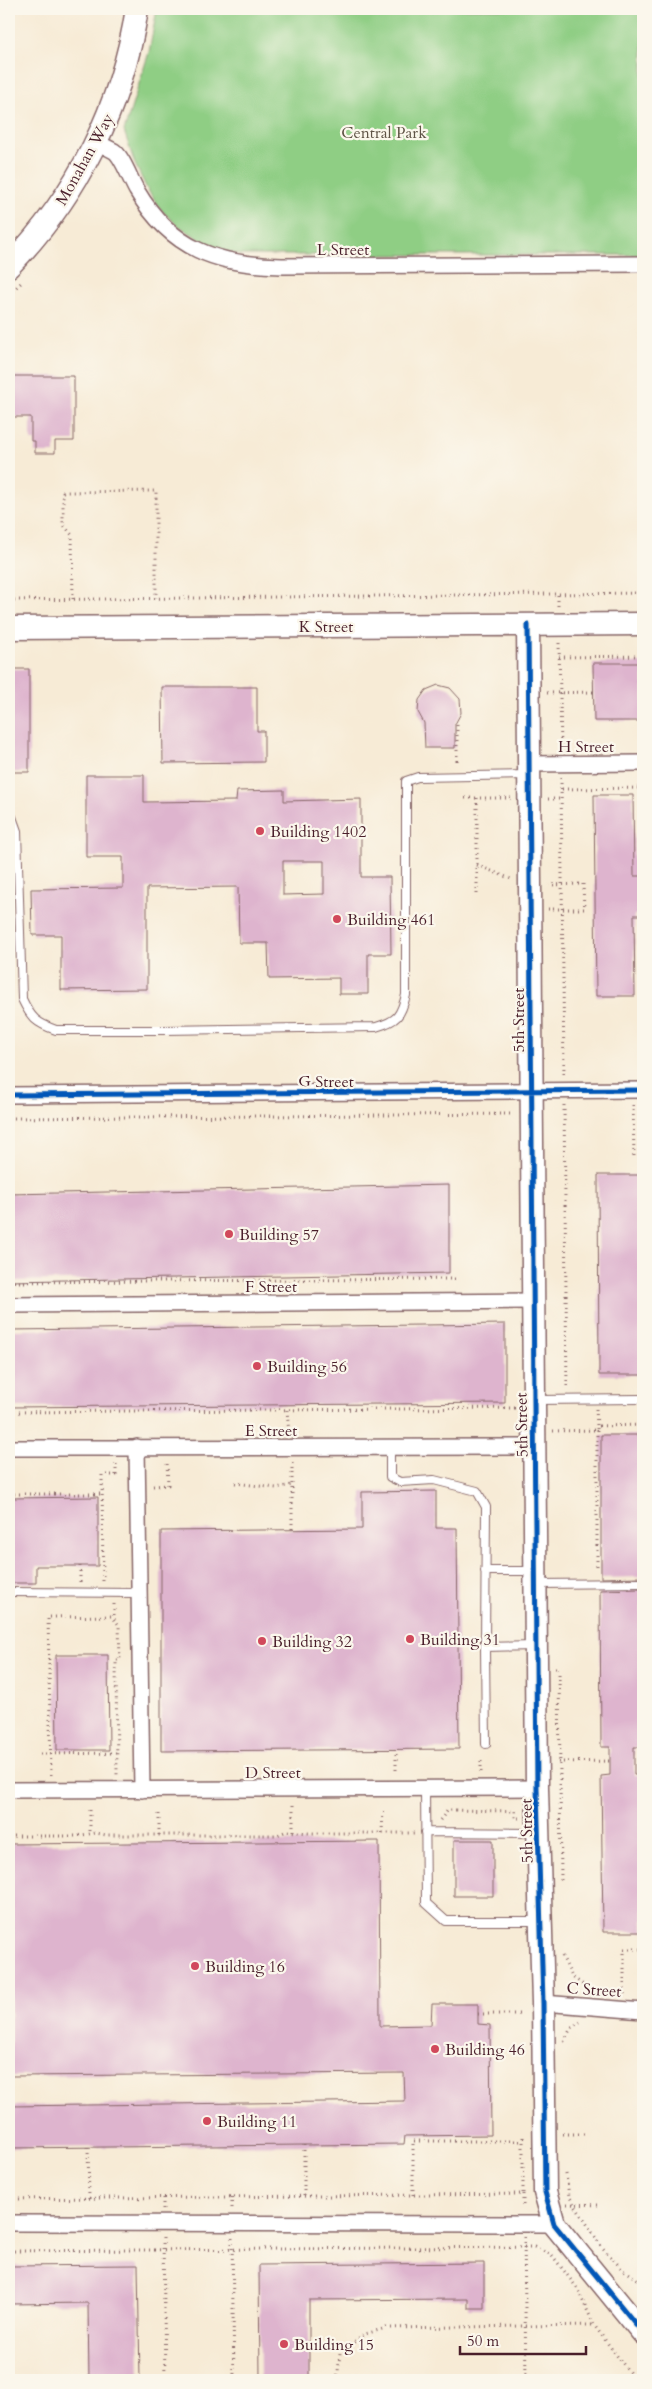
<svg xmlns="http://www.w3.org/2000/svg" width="652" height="2389" viewBox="0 0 652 2389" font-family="Cardo,serif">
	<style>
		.green { fill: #8fce84; stroke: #6c7658 }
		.building { fill: #deb4ce; fill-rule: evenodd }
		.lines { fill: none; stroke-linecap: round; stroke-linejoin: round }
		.lane-casing { stroke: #876667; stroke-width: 10 }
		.street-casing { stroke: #876667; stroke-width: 18 }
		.secondary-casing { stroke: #876667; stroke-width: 25 }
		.path { stroke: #876667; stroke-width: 3; stroke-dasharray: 1 4; stroke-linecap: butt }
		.lane { stroke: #fff; stroke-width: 8 }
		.street { stroke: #fff; stroke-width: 15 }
		.secondary { stroke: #fff; stroke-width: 22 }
		.cycleway-casing { stroke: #fbf7ec; stroke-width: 8 }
		.cycleway { stroke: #0057b8; stroke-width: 5 }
		.poi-dot { fill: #d1495b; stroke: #fbf7ec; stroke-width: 2 }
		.labels { text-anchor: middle; stroke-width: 4.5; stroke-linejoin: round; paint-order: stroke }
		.park-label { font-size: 16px; fill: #5f5446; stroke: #fbf7ec }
		.street-label { font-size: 16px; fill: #4a1f2b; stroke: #fbf7ec }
		.poi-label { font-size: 16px; fill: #4a1f2b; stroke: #fbf7ec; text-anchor: start }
	</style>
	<rect width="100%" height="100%" fill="#fbf7ec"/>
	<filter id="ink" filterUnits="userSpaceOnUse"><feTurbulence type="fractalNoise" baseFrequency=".02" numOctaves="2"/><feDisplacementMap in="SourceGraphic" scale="10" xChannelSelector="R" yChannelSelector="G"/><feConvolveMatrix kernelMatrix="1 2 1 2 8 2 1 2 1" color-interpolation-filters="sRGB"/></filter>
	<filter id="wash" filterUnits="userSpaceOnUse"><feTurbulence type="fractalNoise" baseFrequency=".0096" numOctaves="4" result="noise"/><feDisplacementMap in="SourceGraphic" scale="20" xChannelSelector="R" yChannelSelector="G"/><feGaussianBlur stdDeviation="1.12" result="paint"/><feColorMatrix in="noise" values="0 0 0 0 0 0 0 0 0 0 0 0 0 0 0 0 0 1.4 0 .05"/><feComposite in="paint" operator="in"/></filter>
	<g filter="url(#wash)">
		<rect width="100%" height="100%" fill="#f7ebd6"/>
		<path class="green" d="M 157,9 L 643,9 L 643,255 L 241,255 L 215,249 L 177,225 L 162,211 L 147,189 L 135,164 L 124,131 L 149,52 Z"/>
		<g id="blocks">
			<path class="building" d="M 9,376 L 74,376 L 74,441 L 55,441 L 55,453 L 35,453 L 35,441 L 31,441 L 31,417 L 9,417 Z
				M 593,663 L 643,663 L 643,721 L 594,721 Z
				M 9,669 L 29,669 L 29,772 L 9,772 Z
				M 438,685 L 450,688 L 460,699 L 461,713 L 455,724 L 455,748 L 425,748 L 424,723 L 418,712 L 419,700 L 426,690 Z
				M 162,687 L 257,687 L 257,731 L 264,731 L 264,762 L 163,763 Z
				M 86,775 L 144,775 L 144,802 L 236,801 L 237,791 L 284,790 L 284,801 L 361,799 L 361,877 L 390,877 L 391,954 L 368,954 L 368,994 L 339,994 L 339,978 L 269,979 L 268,943 L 239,943 L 238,887 L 147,888 L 147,989 L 61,990 L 61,935 L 32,935 L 31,889 L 123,888 L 123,857 L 86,857 ZM 283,861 L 324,861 L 324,894 L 283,895 Z
				M 594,795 L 633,795 L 634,876 L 643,876 L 643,915 L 634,915 L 635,996 L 596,996 Z
				M 598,1175 L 643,1175 L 643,1375 L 599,1375 Z
				M 449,1185 L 449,1273 L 9,1281 L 9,1194 Z
				M 505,1324 L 505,1403 L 9,1407 L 9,1330 Z
				M 601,1435 L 643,1435 L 643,1575 L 641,1577 L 601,1578 Z
				M 436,1491 L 436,1528 L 457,1528 L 459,1749 L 161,1751 L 161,1531 L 362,1529 L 362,1492 Z
				M 98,1497 L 98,1566 L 36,1566 L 36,1583 L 9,1583 L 9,1498 Z
				M 641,1589 L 642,1747 L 634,1747 L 634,1775 L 642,1775 L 643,1932 L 603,1932 L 601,1776 L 610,1775 L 610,1747 L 601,1747 L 600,1590 Z
				M 56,1655 L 108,1655 L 109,1750 L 57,1750 Z
				M 454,1840 L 493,1840 L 493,1896 L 454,1896 Z
				M 379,1841 L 380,2026 L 431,2025 L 432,2004 L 478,2004 L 478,2024 L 490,2025 L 491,2135 L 405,2136 L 404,2144 L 9,2148 L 9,2106 L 405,2101 L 404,2073 L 11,2076 L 9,1844 Z
				M 484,2263 L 484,2308 L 468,2308 L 468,2299 L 309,2300 L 309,2380 L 260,2380 L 259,2265 Z
				M 138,2265 L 140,2380 L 89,2380 L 88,2303 L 9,2304 L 9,2266 Z"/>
		</g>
	</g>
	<g filter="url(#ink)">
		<use href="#blocks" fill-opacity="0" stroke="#876667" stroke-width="1"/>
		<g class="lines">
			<g class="lane-casing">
				<path id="lane" d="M 9,815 L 12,817 L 17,831 L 22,999 C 31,1018 36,1023 56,1030 L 164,1030 L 376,1027 C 397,1021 401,1016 406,995 L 406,781 L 418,777 L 528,775
					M 535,1400 L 643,1399
					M 390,1447 L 390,1477 L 400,1482 L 434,1480 L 477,1491 L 486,1507 L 485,1647 L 534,1646
					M 485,1571 L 533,1571
					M 537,1584 L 643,1583
					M 9,1592 L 139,1593
					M 485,1647 L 486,1744
					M 425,1789 L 426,1903 L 446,1921 L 539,1921
					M 425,1832 L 536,1833"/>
			</g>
			<g class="street-casing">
				<path id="street" d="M 96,143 C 102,145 109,148 114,151 C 122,156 131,181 137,191 C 171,249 217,265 282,266 L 643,264
					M 529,764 L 643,763
					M 9,1095 L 643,1090
					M 9,1305 L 533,1301
					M 137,1447 L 142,1790
					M 9,1448 L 534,1447
					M 9,1790 L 537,1788
					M 543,2003 L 643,2011
					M 9,2223 L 554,2224"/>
			</g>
			<g class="secondary-casing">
				<path id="secondary" d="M 9,266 C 78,195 122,106 137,9
					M 528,625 L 537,1788 L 543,2003 L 545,2192 L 554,2224 L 643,2333
					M 9,628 L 643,624"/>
			</g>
			<path class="path" d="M 9,294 L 23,281
				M 558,595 L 558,606
				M 73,599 L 72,535 L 63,524 L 63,492 L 156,491 L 156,598
				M 9,600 L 643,593
				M 559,643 L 561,749
				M 559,657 L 643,656
				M 547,693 L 593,692
				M 457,725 L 457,765
				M 561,778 L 564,1076
				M 643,788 L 643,805
				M 562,789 L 643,788
				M 465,798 L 512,798
				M 477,798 L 477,896
				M 548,799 L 562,799
				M 477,865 L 511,879
				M 548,909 L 584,909 L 583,884 L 549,885
				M 564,1105 L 567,1389
				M 633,1105 L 634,1158
				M 9,1118 L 513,1114
				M 9,1282 L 455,1279
				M 596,1409 L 597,1426
				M 287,1410 L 289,1434
				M 9,1412 L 516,1408
				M 597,1430 L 597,1570
				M 553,1431 L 597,1430 L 597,1426 L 643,1425
				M 292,1463 L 292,1530
				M 235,1483 L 276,1488 L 292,1485
				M 153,1486 L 168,1485 L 167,1461
				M 9,1494 L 102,1494
				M 80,1566 L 80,1583
				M 103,1581 L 102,1475 L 116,1475 L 116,1462
				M 114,1604 L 114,1619 L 119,1625 L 120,1660 L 116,1660 L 117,1775
				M 555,1668 L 559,1668 L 561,1880
				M 396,1749 L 396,1773
				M 40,1754 L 117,1753
				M 558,1762 L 610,1761
				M 481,1772 L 481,1757
				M 51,1775 L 48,1617 L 114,1616
				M 293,1805 L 293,1831
				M 90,1810 L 90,1833
				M 440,1820 L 448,1810 L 515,1811 L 515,1818 L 519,1818
				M 382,1833 L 383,1809
				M 159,1835 L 159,1811
				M 9,1836 L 75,1836 L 96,1833 L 106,1835 L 277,1835 L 287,1831 L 308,1833 L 416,1833
				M 562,1956 L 572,1977 L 591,1990
				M 624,1994 L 624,1949 L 643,1949
				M 478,2014 L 522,2014
				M 564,2041 L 571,2028 L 580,2022
				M 563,2134 L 585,2134
				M 304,2145 L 304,2196
				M 88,2147 L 89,2198
				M 566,2174 L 569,2196 L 601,2246 L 623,2270 L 643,2283
				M 523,2194 L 523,2209
				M 413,2195 L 413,2141 L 523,2141
				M 232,2197 L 232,2210
				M 163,2198 L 163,2210
				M 9,2199 L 523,2194 L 523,2137
				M 567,2204 L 601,2205
				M 524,2237 L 526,2380
				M 163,2238 L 165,2380
				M 232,2238 L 234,2380
				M 9,2251 L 534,2247 L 552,2255 L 577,2288 L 594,2325 L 635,2380
				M 9,2331 L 11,2331
				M 13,2380 L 15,2376
				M 337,2380 L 340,2354 L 365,2334 L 386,2328 L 594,2325"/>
			<use href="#lane" class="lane"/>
			<use href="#street" class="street"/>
			<use href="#secondary" class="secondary"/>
			<g class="cycleway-casing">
				<path id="cycleway" d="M 528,625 L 537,1788 L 543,2003 L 545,2192 L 554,2224 L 643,2333
					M 9,1095 L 643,1090"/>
			</g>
			<use href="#cycleway" class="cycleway"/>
		</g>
	</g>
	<g class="poi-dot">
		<circle cx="260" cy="831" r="5"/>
		<circle cx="337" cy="919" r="5"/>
		<circle cx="229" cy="1234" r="5"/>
		<circle cx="257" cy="1366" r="5"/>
		<circle cx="410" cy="1639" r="5"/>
		<circle cx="262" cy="1641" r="5"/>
		<circle cx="195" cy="1966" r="5"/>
		<circle cx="435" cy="2049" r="5"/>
		<circle cx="207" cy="2121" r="5"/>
		<circle cx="284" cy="2344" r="5"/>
	</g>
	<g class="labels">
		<g class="park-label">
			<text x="384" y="138">Central Park</text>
		</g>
		<g class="street-label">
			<text transform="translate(84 159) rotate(-61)" y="6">Monahan Way</text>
			<text x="343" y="255">L Street</text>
			<text x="326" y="632">K Street</text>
			<text x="586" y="752">H Street</text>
			<text transform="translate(518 1020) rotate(-90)" y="6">5th Street</text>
			<text x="326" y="1087">G Street</text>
			<text x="271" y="1292">F Street</text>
			<text transform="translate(521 1425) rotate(-91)" y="6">5th Street</text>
			<text x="271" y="1436">E Street</text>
			<text x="273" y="1778">D Street</text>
			<text transform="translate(526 1831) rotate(-91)" y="6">5th Street</text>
			<text transform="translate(594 1989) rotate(4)" y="6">C Street</text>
		</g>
		<g class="poi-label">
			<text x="270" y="837">Building 1402</text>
			<text x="347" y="925">Building 461</text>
			<text x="239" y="1240">Building 57</text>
			<text x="267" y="1372">Building 56</text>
			<text x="420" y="1645">Building 31</text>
			<text x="272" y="1647">Building 32</text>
			<text x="205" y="1972">Building 16</text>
			<text x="445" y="2055">Building 46</text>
			<text x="217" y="2127">Building 11</text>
			<text x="294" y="2350">Building 15</text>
		</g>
	</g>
	<rect width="652" height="2389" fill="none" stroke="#fbf7ec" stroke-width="30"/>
	<path d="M460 2346v8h126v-8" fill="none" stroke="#4a1f2b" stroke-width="2.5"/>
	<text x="467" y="2346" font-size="15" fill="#4a1f2b" stroke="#fbf7ec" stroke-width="4" paint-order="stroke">50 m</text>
</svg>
